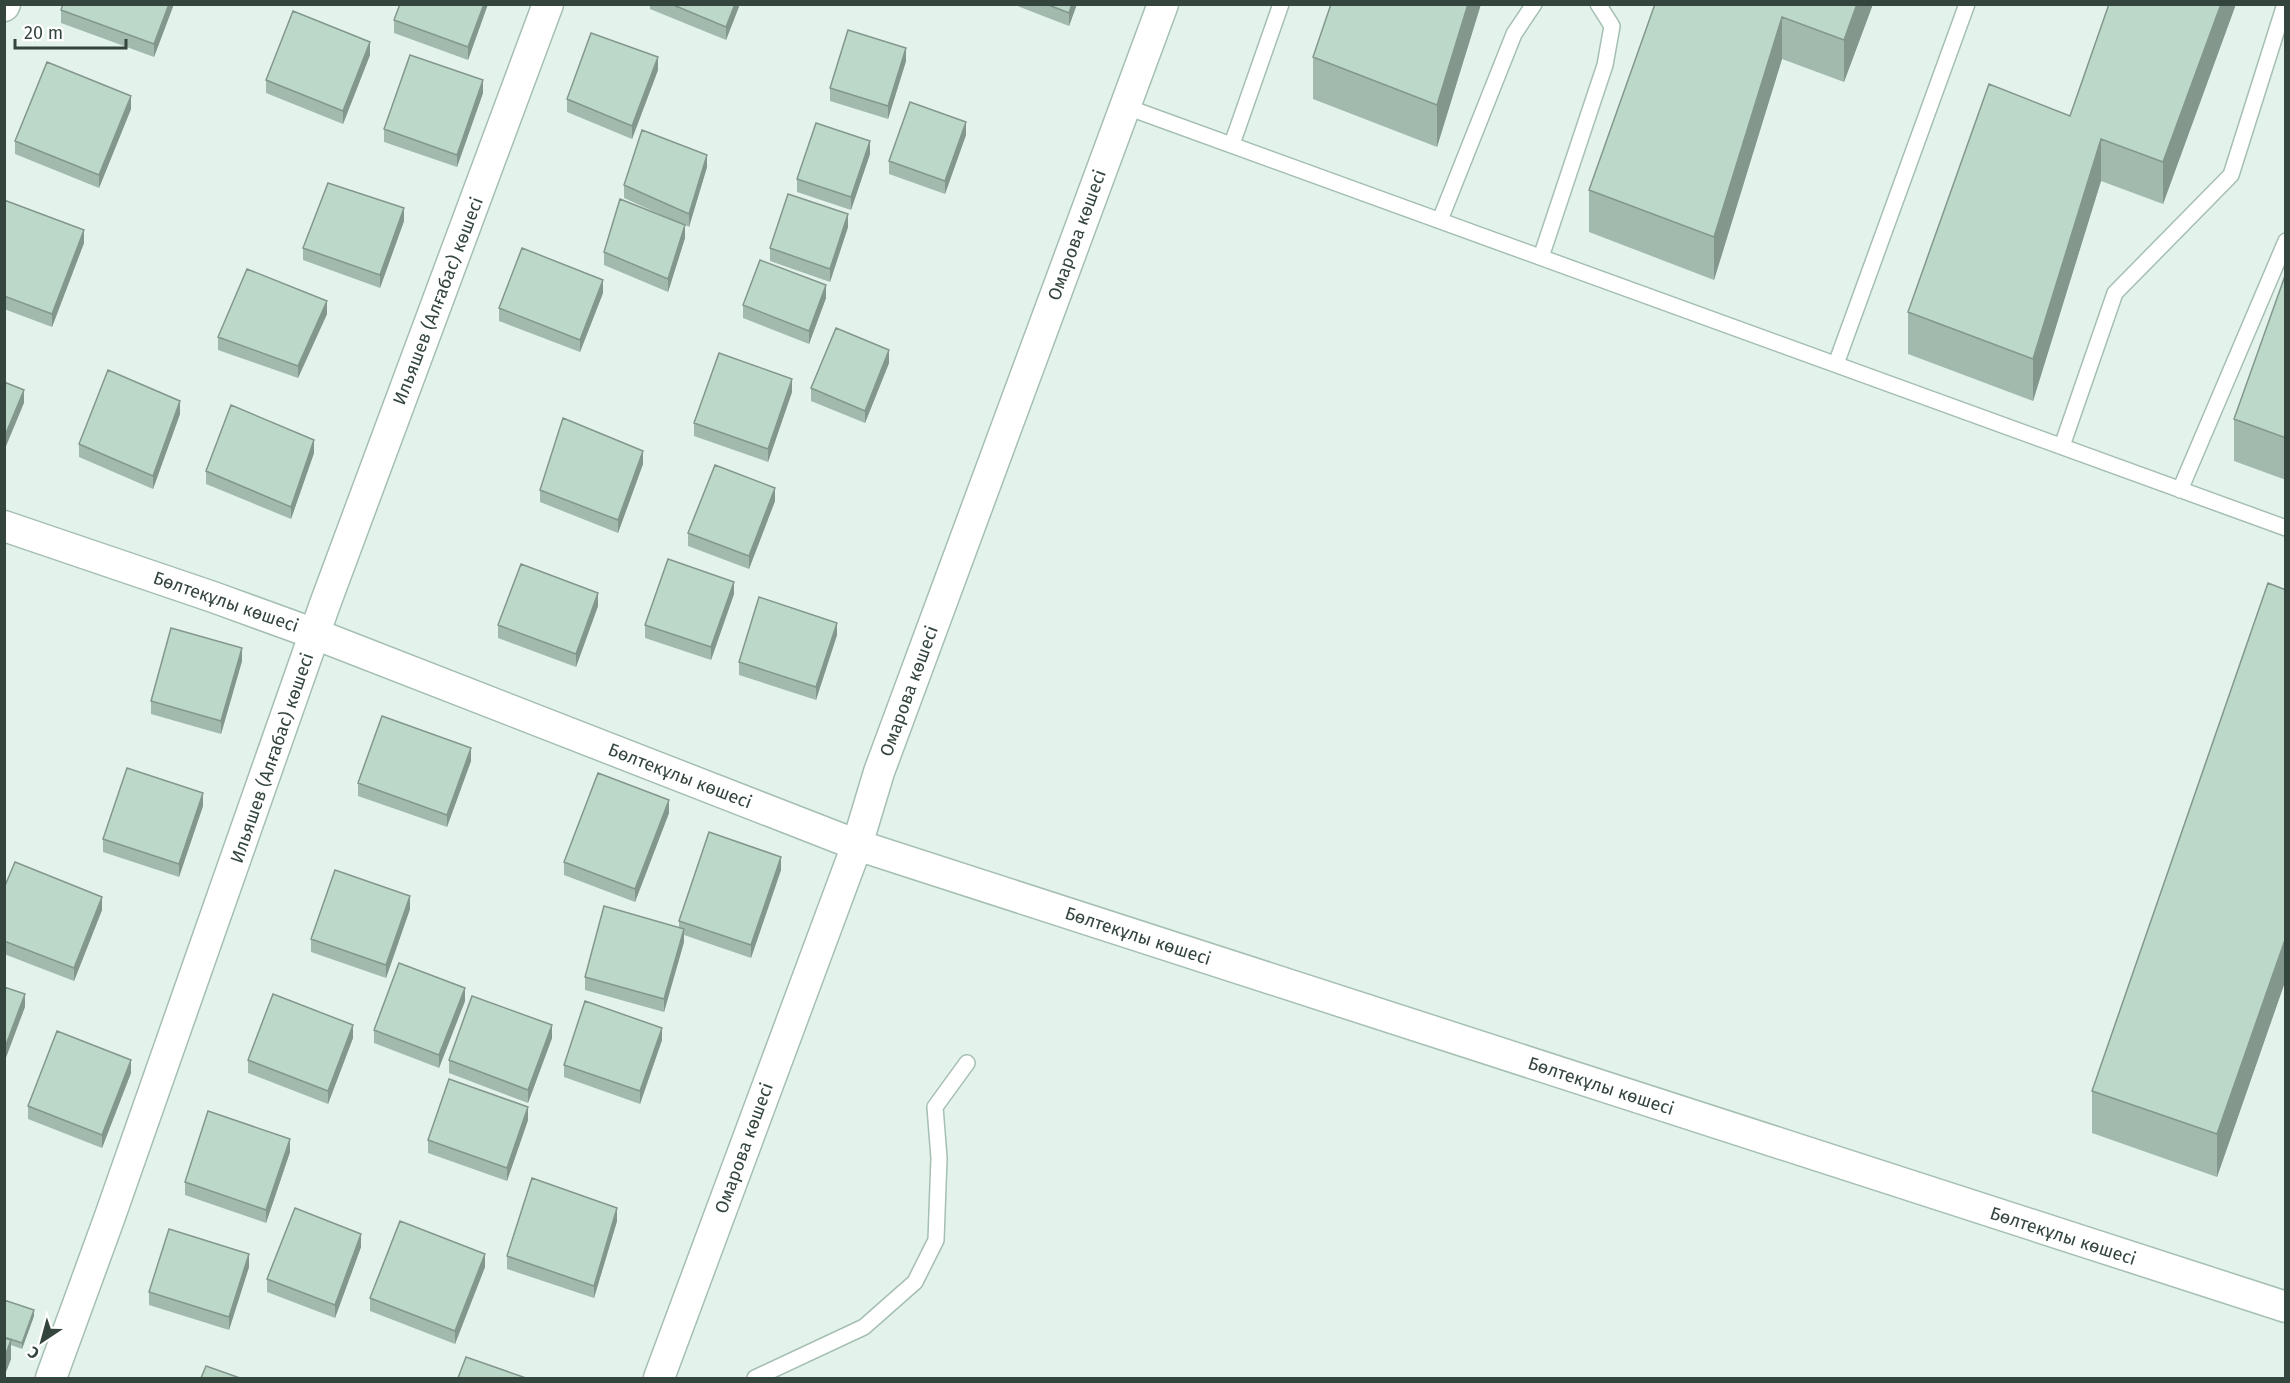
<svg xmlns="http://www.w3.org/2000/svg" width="2290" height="1383" viewBox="0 0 2290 1383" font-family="'Fira Sans',sans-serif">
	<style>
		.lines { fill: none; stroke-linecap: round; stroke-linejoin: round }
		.lane-casing { stroke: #a5bfb2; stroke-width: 18 }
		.street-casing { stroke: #a5bfb2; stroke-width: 33 }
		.lane { stroke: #fff; stroke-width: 15 }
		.street { stroke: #fff; stroke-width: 30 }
		.wall { fill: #a1baad }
		.shaded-wall { fill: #83978d }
		.building { fill: #bbd8c9; stroke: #83978d; stroke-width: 1.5 }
		.labels { text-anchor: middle; stroke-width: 4.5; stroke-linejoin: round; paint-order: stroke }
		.street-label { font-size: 18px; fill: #33453c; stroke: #fff }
	</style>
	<rect width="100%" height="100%" fill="#e3f3ec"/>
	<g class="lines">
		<g class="lane-casing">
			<path id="lane" d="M 1124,106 L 2286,528
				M 1232,144 L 1281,4
				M 1440,220 L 1514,34 L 1534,4
				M 1541,257 L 1605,65 L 1612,26 L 1598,4
				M 1836,364 L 1967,4
				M 2062,446 L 2115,293 L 2231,175 L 2285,4
				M 2180,490 L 2286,241
				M 755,1378 L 864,1327 L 915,1282 L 936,1240 L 939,1158 L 935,1107 L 967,1063"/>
		</g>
		<g class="street-casing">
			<path id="street" d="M 4,6 L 5,4
				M 4,526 L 213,597 L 315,634 L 857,845 L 2286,1307
				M 51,1378 L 109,1219 L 325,604 L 548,4
				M 659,1378 L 857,845 L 879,772 L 1163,4"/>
		</g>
		<use href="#lane" class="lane"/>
		<use href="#street" class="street"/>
	</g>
	<path class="wall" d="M 63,4 L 174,4 L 154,57 L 61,23 L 61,10 Z
		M 488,4 L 468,60 L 394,33 L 394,20 Z
		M 650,4 L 740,4 L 726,40 L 650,9 Z
		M 1012,4 L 1077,4 L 1069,26 Z
		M 1481,4 L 1437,147 L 1313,99 L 1313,57 Z
		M 1655,4 L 1873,4 L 1844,82 L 1782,59 L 1714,280 L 1589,232 L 1589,190 Z
		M 2236,4 L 2163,204 L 2101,181 L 2033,401 L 1908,354 L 1908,312 L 2070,116 Z
		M 370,55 L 343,124 L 266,93 L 266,80 Z
		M 906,61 L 888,119 L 830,101 L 830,88 Z
		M 658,70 L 632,139 L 567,112 L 567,99 Z
		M 483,93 L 457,167 L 384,142 L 384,129 Z
		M 131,109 L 99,188 L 15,154 L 15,141 Z
		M 966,135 L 945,194 L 889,174 L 889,161 Z
		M 870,154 L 851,210 L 797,192 L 797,179 Z
		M 707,167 L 689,227 L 685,225 L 685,238 L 668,292 L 604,265 L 604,252 L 679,223 L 624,198 L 624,185 Z
		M 4,200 L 84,243 L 52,327 L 4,309 Z
		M 404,221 L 380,288 L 303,260 L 303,248 Z
		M 848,227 L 830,282 L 770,261 L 770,248 Z
		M 2286,273 L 2286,480 L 2234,461 L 2234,419 Z
		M 603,293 L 580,352 L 499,321 L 499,308 Z
		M 826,298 L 809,344 L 743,318 L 743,305 Z
		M 327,314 L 298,378 L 218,350 L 218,337 Z
		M 889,363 L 865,423 L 811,401 L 811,388 Z
		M 792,392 L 768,462 L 694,436 L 694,423 Z
		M 180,414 L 153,489 L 79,457 L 79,444 Z
		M 314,453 L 291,519 L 206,484 L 206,471 Z
		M 643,464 L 618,533 L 540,502 L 540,490 Z
		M 775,501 L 749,569 L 688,546 L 688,533 Z
		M 2286,590 L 2286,979 L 2217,1177 L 2092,1133 L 2092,1091 Z
		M 734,594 L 711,660 L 645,638 L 645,625 Z
		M 598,606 L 576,667 L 498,638 L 498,625 Z
		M 837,635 L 816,700 L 739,675 L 739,662 Z
		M 242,661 L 221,734 L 151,714 L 151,701 Z
		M 471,761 L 447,827 L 358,796 L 358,783 Z
		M 203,806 L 179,877 L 103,852 L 103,839 Z
		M 669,813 L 635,902 L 564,875 L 564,862 Z
		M 781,870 L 751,958 L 684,935 L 684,942 L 664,1012 L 585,990 L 585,977 L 679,927 L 679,921 Z
		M 4,888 L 102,910 L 74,981 L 4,954 Z
		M 410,909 L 386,978 L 311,952 L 311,939 Z
		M 465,1001 L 439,1068 L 374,1043 L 374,1030 Z
		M 353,1038 L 328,1104 L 248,1073 L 248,1060 Z
		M 552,1038 L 528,1103 L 449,1073 L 449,1060 Z
		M 662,1040 L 640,1104 L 564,1077 L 564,1065 Z
		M 131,1073 L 102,1148 L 28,1119 L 28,1106 Z
		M 528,1120 L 507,1181 L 428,1153 L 428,1140 Z
		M 290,1152 L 266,1223 L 185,1195 L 185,1182 Z
		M 617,1221 L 594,1298 L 507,1269 L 507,1256 Z
		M 361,1247 L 335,1318 L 267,1292 L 267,1279 Z
		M 249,1267 L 229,1330 L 149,1305 L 149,1292 Z
		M 485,1267 L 455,1344 L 370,1311 L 370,1298 Z
		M 4,1300 L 34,1316 L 22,1349 L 11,1345 L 11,1359 L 4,1377 Z"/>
	<path class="shaded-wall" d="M 169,4 L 174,4 L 154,57 L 154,44 Z
		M 484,4 L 488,4 L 468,60 L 468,47 Z
		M 735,4 L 740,4 L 726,40 L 726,27 Z
		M 1072,4 L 1077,4 L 1069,26 L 1069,13 Z
		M 1468,4 L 1481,4 L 1437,147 L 1437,105 Z
		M 1857,4 L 1873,4 L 1844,82 L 1844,40 Z
		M 2221,4 L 2236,4 L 2163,204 L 2163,162 Z
		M 1782,17 L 1782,59 L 1714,280 L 1714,237 Z
		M 370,42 L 370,55 L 343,124 L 343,111 Z
		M 906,48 L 906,61 L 888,119 L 888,106 Z
		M 658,57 L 658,70 L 632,139 L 632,126 Z
		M 483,80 L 483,93 L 457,167 L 457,155 Z
		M 131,96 L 131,109 L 99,188 L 99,175 Z
		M 966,122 L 966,135 L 945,194 L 945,181 Z
		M 2101,139 L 2101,181 L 2033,401 L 2033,359 Z
		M 870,141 L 870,154 L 851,210 L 851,197 Z
		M 707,155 L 707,167 L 689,227 L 689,214 Z
		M 404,208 L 404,221 L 380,288 L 380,275 Z
		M 848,214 L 848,227 L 830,282 L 830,269 Z
		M 685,225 L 685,238 L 668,292 L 668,279 Z
		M 84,230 L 84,243 L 52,327 L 52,314 Z
		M 603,280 L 603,293 L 580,352 L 580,340 Z
		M 826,285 L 826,298 L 809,344 L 809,331 Z
		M 327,301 L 327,314 L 298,378 L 298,366 Z
		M 889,350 L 889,363 L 865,423 L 865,411 Z
		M 792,379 L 792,392 L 768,462 L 768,449 Z
		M 24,390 L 24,403 L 4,451 L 4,438 Z
		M 180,401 L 180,414 L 153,489 L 153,476 Z
		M 314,440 L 314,453 L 291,519 L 291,507 Z
		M 643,451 L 643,464 L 618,533 L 618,520 Z
		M 775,488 L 775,501 L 749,569 L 749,556 Z
		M 734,582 L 734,594 L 711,660 L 711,647 Z
		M 598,593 L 598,606 L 576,667 L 576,654 Z
		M 837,623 L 837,635 L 816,700 L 816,687 Z
		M 242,648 L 242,661 L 221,734 L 221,721 Z
		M 471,748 L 471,761 L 447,827 L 447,815 Z
		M 203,793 L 203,806 L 179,877 L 179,864 Z
		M 669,800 L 669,813 L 635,902 L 635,889 Z
		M 781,857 L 781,870 L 751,958 L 751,945 Z
		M 410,896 L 410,909 L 386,978 L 386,965 Z
		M 102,897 L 102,910 L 74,981 L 74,968 Z
		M 684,929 L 684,942 L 664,1012 L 664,999 Z
		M 2286,937 L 2286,979 L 2217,1177 L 2217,1134 Z
		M 465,988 L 465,1001 L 439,1068 L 439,1055 Z
		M 25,994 L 25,1007 L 4,1063 L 4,1050 Z
		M 353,1025 L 353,1038 L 328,1104 L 328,1091 Z
		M 552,1025 L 552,1038 L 528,1103 L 528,1090 Z
		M 662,1028 L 662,1040 L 640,1104 L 640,1091 Z
		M 131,1060 L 131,1073 L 102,1148 L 102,1135 Z
		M 528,1107 L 528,1120 L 507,1181 L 507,1168 Z
		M 290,1139 L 290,1152 L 266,1223 L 266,1210 Z
		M 617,1208 L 617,1221 L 594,1298 L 594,1286 Z
		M 361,1234 L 361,1247 L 335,1318 L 335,1305 Z
		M 249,1254 L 249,1267 L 229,1330 L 229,1317 Z
		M 485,1254 L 485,1267 L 455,1344 L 455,1331 Z
		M 34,1310 L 34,1316 L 22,1349 L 22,1343 Z
		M 11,1340 L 11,1359 L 4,1377 L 4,1359 Z"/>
	<path class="building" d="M 63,4 L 169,4 L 154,44 L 61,10 Z
		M 400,4 L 484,4 L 468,47 L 394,20 Z
		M 671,4 L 735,4 L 726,27 Z
		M 1046,4 L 1072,4 L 1069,13 Z
		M 1331,4 L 1468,4 L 1437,105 L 1313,57 Z
		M 1655,4 L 1857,4 L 1844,40 L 1782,17 L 1714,237 L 1589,190 Z
		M 2109,4 L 2221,4 L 2163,162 L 2101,139 L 2033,359 L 1908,312 L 1989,84 L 2070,116 Z
		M 293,11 L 370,42 L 343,111 L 266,80 Z
		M 848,30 L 906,48 L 888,106 L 830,88 Z
		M 591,33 L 658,57 L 632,126 L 567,99 Z
		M 410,55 L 483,80 L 457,155 L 384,129 Z
		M 47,62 L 131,96 L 99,175 L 15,141 Z
		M 910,102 L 966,122 L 945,181 L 889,161 Z
		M 816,123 L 870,141 L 851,197 L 797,179 Z
		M 642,130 L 707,155 L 689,214 L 624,185 Z
		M 328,183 L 404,208 L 380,275 L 303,248 Z
		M 788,194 L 848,214 L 830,269 L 770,248 Z
		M 620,199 L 685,225 L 668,279 L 604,252 Z
		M 4,200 L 84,230 L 52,314 L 4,296 Z
		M 522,248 L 603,280 L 580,340 L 499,308 Z
		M 760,260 L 826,285 L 809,331 L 743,305 Z
		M 247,269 L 327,301 L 298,366 L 218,337 Z
		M 2286,273 L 2286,438 L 2234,419 Z
		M 836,328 L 889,350 L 865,411 L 811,388 Z
		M 719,353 L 792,379 L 768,449 L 694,423 Z
		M 108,370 L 180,401 L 153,476 L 79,444 Z
		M 4,382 L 24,390 L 4,438 Z
		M 231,405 L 314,440 L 291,507 L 206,471 Z
		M 563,418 L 643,451 L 618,520 L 540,490 Z
		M 715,465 L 775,488 L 749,556 L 688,533 Z
		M 668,559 L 734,582 L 711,647 L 645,625 Z
		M 521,564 L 598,593 L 576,654 L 498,625 Z
		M 2268,583 L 2286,590 L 2286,937 L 2217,1134 L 2092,1091 Z
		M 759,597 L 837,623 L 816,687 L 739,662 Z
		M 171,628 L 242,648 L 221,721 L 151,701 Z
		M 382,716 L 471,748 L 447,815 L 358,783 Z
		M 127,768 L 203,793 L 179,864 L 103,839 Z
		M 598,773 L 669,800 L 635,889 L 564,862 Z
		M 709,832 L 781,857 L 751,945 L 679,921 Z
		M 15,862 L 102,897 L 74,968 L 4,941 L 4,888 Z
		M 335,870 L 410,896 L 386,965 L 311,939 Z
		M 604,906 L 684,929 L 664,999 L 585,977 Z
		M 399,963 L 465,988 L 439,1055 L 374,1030 Z
		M 4,987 L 25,994 L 4,1050 Z
		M 273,994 L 353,1025 L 328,1091 L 248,1060 Z
		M 472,996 L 552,1025 L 528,1090 L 449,1060 Z
		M 585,1001 L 662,1028 L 640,1091 L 564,1065 Z
		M 57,1031 L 131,1060 L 102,1135 L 28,1106 Z
		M 449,1079 L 528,1107 L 507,1168 L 428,1140 Z
		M 208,1111 L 290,1139 L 266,1210 L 185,1182 Z
		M 532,1178 L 617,1208 L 594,1286 L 507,1256 Z
		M 295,1208 L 361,1234 L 335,1305 L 267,1279 Z
		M 400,1221 L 485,1254 L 455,1331 L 370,1298 Z
		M 169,1229 L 249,1254 L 229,1317 L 149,1292 Z
		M 4,1300 L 34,1310 L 22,1343 L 4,1337 Z
		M 4,1338 L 11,1340 L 4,1359 Z
		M 466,1357 L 526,1378 L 458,1378 Z
		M 206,1366 L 240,1378 L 201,1378 Z"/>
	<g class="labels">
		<g class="street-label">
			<text transform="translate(1077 235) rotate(-70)" y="6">Омарова көшесі</text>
			<text transform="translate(438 301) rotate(-69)" y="6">Ильяшев (Алғабас) көшесі</text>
			<text transform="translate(226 602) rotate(19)" y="6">Бөлтекұлы көшесі</text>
			<text transform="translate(909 691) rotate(-70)" y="6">Омарова көшесі</text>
			<text transform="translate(272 758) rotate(-71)" y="6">Ильяшев (Алғабас) көшесі</text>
			<text transform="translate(680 776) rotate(21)" y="6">Бөлтекұлы көшесі</text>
			<text transform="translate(1138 936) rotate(18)" y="6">Бөлтекұлы көшесі</text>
			<text transform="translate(1601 1086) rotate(18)" y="6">Бөлтекұлы көшесі</text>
			<text transform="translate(744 1148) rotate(-70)" y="6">Омарова көшесі</text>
			<text transform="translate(2063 1236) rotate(18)" y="6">Бөлтекұлы көшесі</text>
		</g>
	</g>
	<rect width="2290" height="1383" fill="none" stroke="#33453c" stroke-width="12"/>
	<g transform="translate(42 1341) rotate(216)" stroke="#ffffff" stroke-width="4.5" paint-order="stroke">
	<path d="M0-4.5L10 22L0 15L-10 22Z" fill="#33453c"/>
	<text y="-9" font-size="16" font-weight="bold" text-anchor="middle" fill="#33453c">С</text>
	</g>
	<path d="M15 39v9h111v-9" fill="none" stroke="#33453c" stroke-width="3"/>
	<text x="24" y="39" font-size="18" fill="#33453c" stroke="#ffffff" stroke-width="4.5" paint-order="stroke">20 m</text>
</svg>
